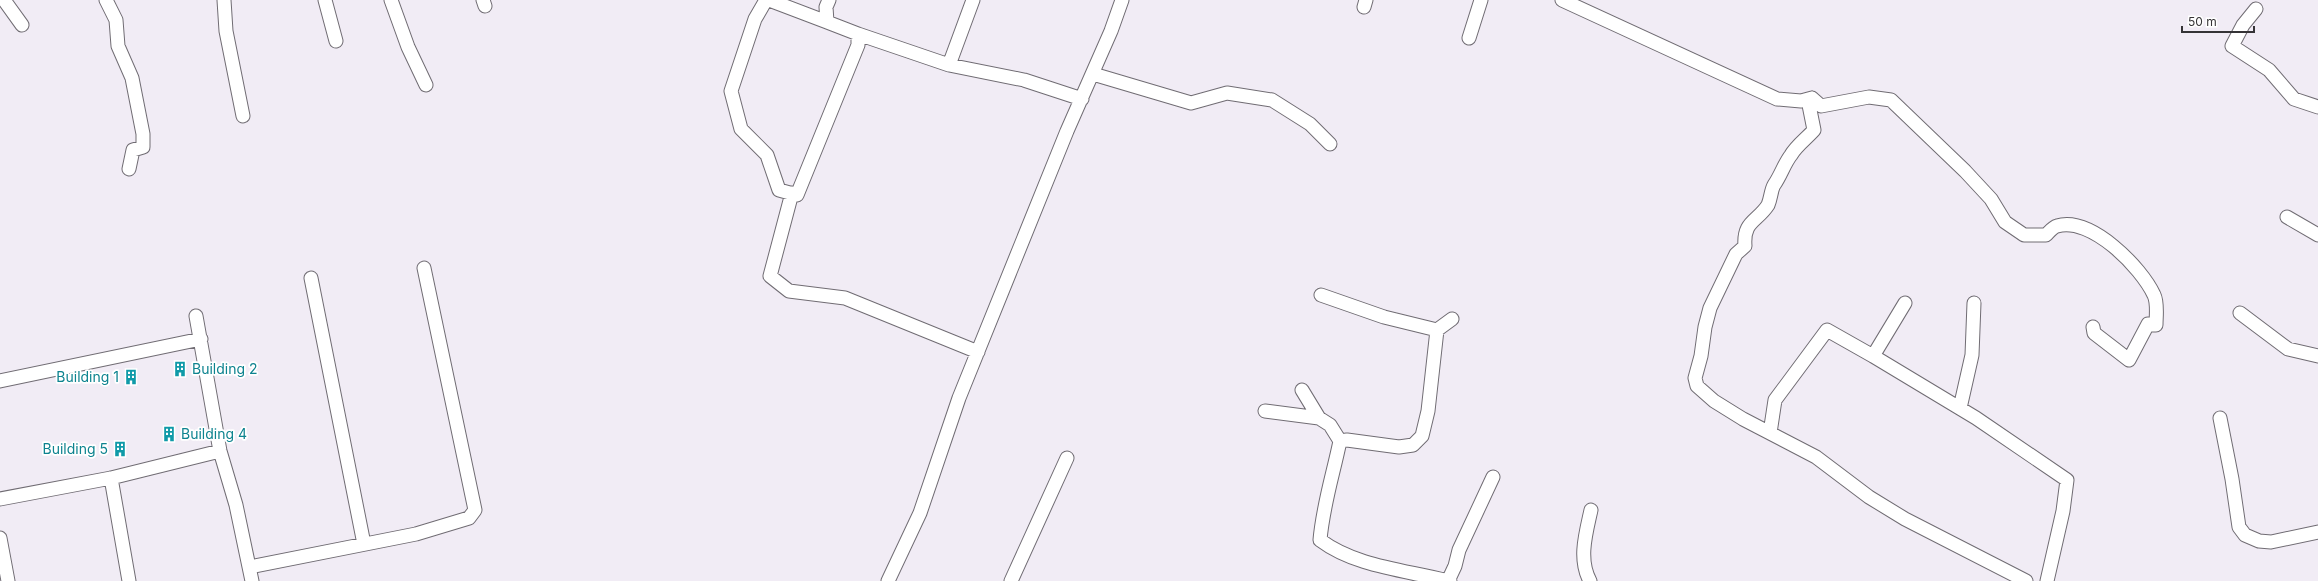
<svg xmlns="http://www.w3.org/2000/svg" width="2318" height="581" viewBox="0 0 2318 581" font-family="Inter,sans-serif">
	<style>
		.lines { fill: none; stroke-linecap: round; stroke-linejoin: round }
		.minor-casing { stroke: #706c73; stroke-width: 15 }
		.minor { stroke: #fff; stroke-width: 13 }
		.labels { text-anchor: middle; stroke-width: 3.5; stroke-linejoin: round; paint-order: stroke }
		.culture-label { font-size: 14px; fill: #0d838f; stroke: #fff; text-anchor: start }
	</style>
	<rect width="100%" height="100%" fill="#f1ecf5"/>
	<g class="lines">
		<g class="minor-casing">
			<path id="minor" d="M 4,0 L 22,25
				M 106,0 L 116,20 L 118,46 L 132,78 L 143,134 L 143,147 L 133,150 L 129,169
				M 224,0 L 226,31 L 243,116
				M 325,0 L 336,41
				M 391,0 L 408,47 L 426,85
				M 483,0 L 485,6
				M 766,0 L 755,19 L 731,91 L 741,129 L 767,155 L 779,190 L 797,195 L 858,45 L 858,34 L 827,22 L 826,7 L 829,0
				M 769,0 L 827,22
				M 1562,0 L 1777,99 L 1801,101 L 1812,98 L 1821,106 L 1869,97 L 1891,100 L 1965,171 L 1991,199 L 2005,222 L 2024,235 L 2046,235 C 2049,232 2053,227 2057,226 C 2091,216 2141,267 2154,295 C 2158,303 2156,316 2156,325 L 2148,324 L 2129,360 L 2094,333 L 2093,327
				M 1364,7 L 1366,0
				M 2256,9 L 2243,25 L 2232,46 L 2269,70 L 2294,99 L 2318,107
				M 858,34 L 949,65 L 973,0
				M 1469,38 L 1481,0
				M 949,65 L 1024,80 L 1082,99
				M 1093,74 L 1191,103 L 1227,93 L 1272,100 L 1310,124 L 1330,144
				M 1812,98 L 1809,105 L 1814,130 C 1807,138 1796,146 1791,155 C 1784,164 1781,175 1774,185 C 1771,190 1771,198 1768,205 C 1757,222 1743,221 1745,246 L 1736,254 L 1710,308 L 1705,327 L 1701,356 L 1695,378 L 1697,386 L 1714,401 L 1743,419 L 1816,457 L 1869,497 L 1905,519 L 2026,581
				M 792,193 L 770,276 L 789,291 L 845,298 L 978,352
				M 2287,217 L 2318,235
				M 311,278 L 364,544
				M 1321,295 L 1384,317 L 1437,330 L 1452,319
				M 2240,313 L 2288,349 L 2318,356
				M 196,316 L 220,451 L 236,505 L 252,581
				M 1437,330 L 1428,411 L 1422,436 L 1413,445 L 1399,447 L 1347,440 L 1340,441 C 1333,475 1323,505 1320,540 C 1356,567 1406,570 1448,581
				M 1873,356 L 1976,418 L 2067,480 L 2063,511 L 2047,581
				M 0,381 L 201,339
				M 1302,390 L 1319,418
				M 1960,408 L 1972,355 L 1974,303
				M 1265,411 L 1319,418 L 1330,425 L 1340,441
				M 2220,418 L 2232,479 L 2239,527 L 2245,535 L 2259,541 L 2271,542 L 2318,532
				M 1770,433 L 1775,400 L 1827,330 L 1873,356 L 1905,303
				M 111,478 L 129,581
				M 0,499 L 111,478 L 220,451
				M 0,538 L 8,581
				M 250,567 L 416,534 L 469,518 L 475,510 L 424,268
				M 888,581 L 920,513 L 959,398 L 1067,131 L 1111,31 L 1122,0
				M 1011,581 L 1067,458
				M 1450,581 L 1448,581 L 1455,566 L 1459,550 L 1493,477
				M 1590,581 C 1578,559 1586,533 1591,510"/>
		</g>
		<use href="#minor" class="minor"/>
	</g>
	<defs>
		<g id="building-bare" transform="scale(1.2)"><path d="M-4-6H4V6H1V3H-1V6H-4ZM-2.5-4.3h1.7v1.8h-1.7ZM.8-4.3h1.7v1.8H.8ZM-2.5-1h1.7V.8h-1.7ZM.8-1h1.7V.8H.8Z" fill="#0f9aa8" stroke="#fff" stroke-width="2.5" paint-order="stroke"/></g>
	</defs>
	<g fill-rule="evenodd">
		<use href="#building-bare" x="180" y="369"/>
		<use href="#building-bare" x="131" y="377"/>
		<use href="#building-bare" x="169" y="434"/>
		<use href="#building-bare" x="120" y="449"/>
	</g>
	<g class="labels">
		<g class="culture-label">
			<text x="192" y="374">Building 2</text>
			<text x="119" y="382" text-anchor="end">Building 1</text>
			<text x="181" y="439">Building 4</text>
			<text x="108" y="454" text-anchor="end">Building 5</text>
		</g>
	</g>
	<path d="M2182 26v6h72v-6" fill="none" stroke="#353336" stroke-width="2"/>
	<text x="2188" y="26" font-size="12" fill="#353336" stroke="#ffffff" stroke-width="3" paint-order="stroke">50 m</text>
</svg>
